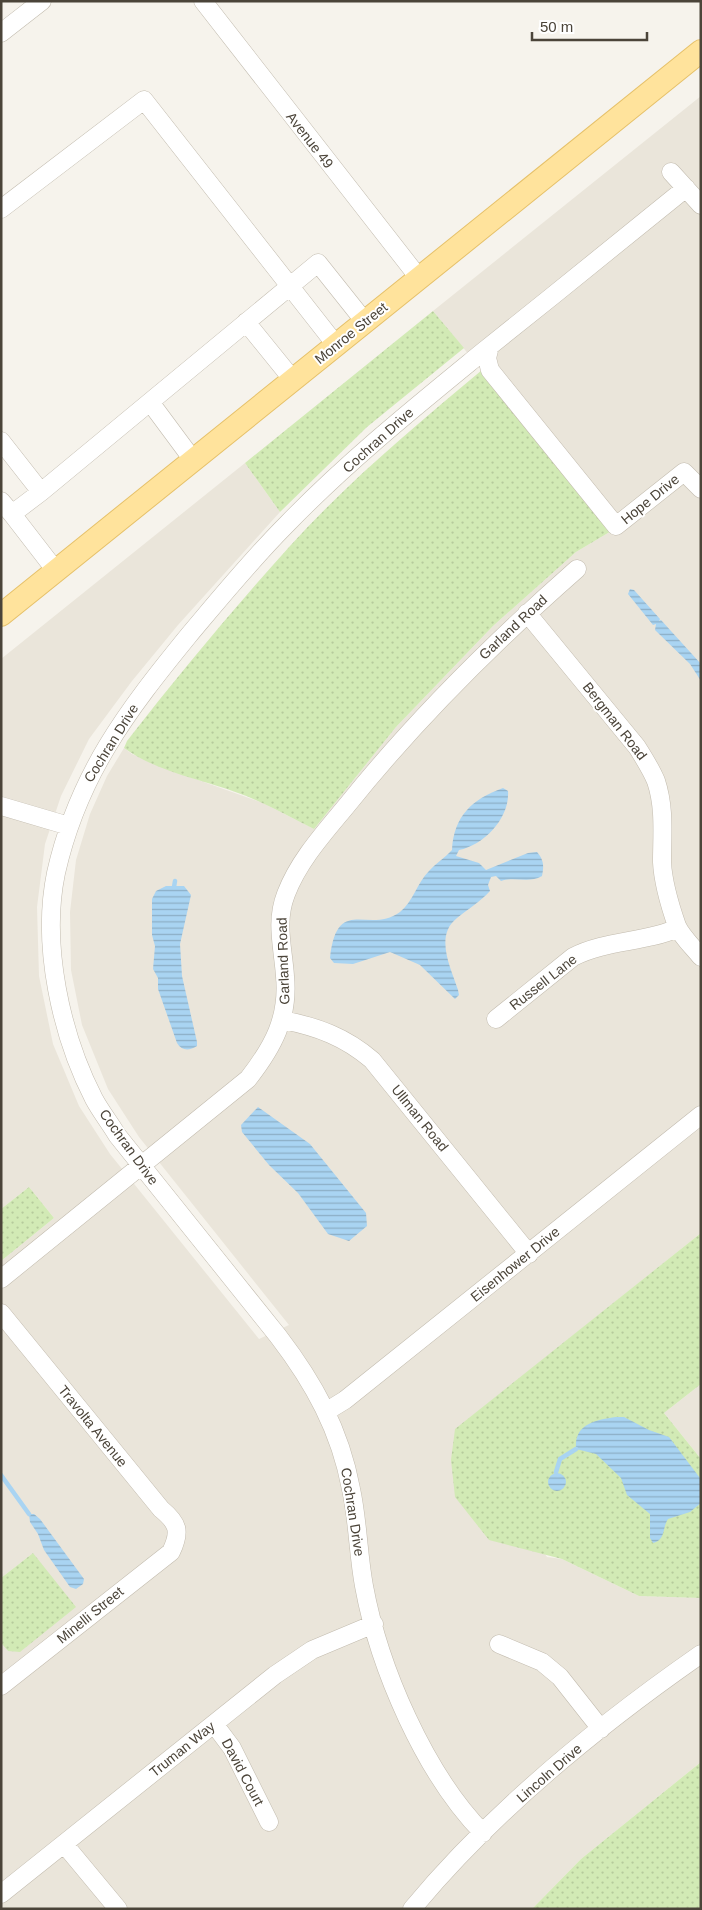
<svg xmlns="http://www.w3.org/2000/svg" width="702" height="1910" viewBox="0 0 702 1910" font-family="Helvetica,sans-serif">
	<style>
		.residential { fill: #eae5da }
		.grass { fill: url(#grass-dots) }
		.water { fill: url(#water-rules) }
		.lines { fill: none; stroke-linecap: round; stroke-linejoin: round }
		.stream { stroke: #a9d4f2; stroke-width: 4.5 }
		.minor-casing { stroke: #c2bbae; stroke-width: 19 }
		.major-casing { stroke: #e6c16a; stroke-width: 24 }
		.minor { stroke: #fff; stroke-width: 18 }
		.major { stroke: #ffe39c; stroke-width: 22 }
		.labels { text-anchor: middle; stroke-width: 4; stroke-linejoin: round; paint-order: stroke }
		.street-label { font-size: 14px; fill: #4b4439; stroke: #fff }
	</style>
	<defs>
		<pattern id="grass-dots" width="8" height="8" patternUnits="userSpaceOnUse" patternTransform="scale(1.25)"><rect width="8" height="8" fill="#d2eab5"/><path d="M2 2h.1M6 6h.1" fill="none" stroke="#b6ca9c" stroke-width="1.8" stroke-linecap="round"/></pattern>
		<pattern id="water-rules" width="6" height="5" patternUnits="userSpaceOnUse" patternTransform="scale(1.25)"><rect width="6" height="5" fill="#a9d4f2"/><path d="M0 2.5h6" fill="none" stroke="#8caec5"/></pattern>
	</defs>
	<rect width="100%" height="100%" fill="#f6f3ec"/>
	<path class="residential" d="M 701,96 L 701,1233 L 456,1429 L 547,1557 L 562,1559 L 639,1596 L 701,1598 L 701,1762 L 581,1859 L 532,1909 L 1,1909 L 1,1643 L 8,1651 L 33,1553 L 1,1578 L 1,1261 L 54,1218 L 29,1187 L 1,1209 L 1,659 L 245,463 L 280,512 L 178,625 L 132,681 L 89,739 L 61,796 L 45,844 L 37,907 L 39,976 L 53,1044 L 79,1106 L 110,1154 L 259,1339 L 289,1325 L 139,1137 L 108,1089 L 82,1025 L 71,970 L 70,912 L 76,860 L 90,814 L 107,776 L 124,748 L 132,754 L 184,775 L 263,803 L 314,829 L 396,727 L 493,626 L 576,552 L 613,530 L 433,311 Z
		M 701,1384 L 701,1459 L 664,1413 Z"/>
	<path class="grass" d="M 433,311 L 464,348 L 367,427 L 280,512 L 245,463 Z
		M 482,370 L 613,530 L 576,552 L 493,626 L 396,727 L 314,829 C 289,817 264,802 238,793 C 201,779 157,772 124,748 L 127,741 C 179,674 233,609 290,546 C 348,482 415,426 482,370 Z
		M 29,1187 L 54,1218 L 1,1261 L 1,1209 Z
		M 701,1233 L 701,1384 L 664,1413 L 701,1459 L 701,1598 L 639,1596 L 562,1559 L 489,1540 L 455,1497 L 451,1460 L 455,1429 Z
		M 33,1553 L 76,1607 L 20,1652 L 8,1651 L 1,1643 L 1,1578 Z
		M 701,1762 L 701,1909 L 532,1909 L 581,1859 Z"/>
	<path class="water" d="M 630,589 L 634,590 L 660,619 L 659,621 L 661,620 L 701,664 L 701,681 L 690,664 L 655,630 L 656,624 L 653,625 L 628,594 Z
		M 503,788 L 508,791 C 510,818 484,845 459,850 L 456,856 L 479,863 L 486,870 L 528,853 L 537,852 C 544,860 544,866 542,876 C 528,884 515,876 501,881 L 496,876 L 491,877 L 488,885 L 490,891 C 480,902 468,909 457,918 C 434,936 451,968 458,990 L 459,995 L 455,999 L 420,965 L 390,952 L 353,964 L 334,963 L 330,958 C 337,894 369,935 400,912 C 413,902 417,883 429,871 C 436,863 445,858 452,850 C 454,816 472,799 503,788 Z
		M 166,886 L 184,886 L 191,895 L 180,944 L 182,976 L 197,1042 L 197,1046 C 189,1051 182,1051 177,1043 L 158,989 L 158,978 L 153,969 L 155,946 L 152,935 L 152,899 L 156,891 Z
		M 258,1107 L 310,1144 L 366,1213 L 367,1226 L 349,1241 L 328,1234 L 298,1193 L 269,1165 L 242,1132 L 241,1125 Z
		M 616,1417 L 624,1417 L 649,1430 L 669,1437 L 700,1478 L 701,1503 L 690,1512 L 668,1519 C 662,1528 666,1540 653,1543 L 650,1538 L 650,1514 L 627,1495 L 621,1478 L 596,1454 L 576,1449 C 574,1424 595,1420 616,1417 Z
		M548 1482a9 9 0 1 1 18 0a9 9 0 1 1-18 0Z
		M 29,1514 L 34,1514 L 40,1519 L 84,1579 L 83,1584 L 76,1589 L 70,1587 L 44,1550 L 38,1534 L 30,1522 Z"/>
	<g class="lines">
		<path class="stream" d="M 174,887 L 175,881
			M 556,1472 L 560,1459 L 576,1449
			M 1,1475 L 29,1514"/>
		<g class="minor-casing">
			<path id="minor" d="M 203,1 L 419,278
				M 1,33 L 42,1
				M 671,172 L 701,205
				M 1,209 L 144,100 L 336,345
				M 246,322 L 293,380
				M 490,346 L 487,358 L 490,370 L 616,526 L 684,472 L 701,489
				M 150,402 L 193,460
				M 1,441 L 41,492 L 12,514 L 56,571
				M 41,492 L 318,263 L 365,322
				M 1,501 L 12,514
				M 527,613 L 637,747 C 644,758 651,769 656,781 C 665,808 662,835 662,862 C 663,883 670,906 677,926 C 682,937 693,947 701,957
				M 1,806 L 69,826
				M 496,1019 L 573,957 C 606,940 644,943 678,928
				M 283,1020 C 318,1027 345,1037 372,1060 L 529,1254
				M 1,1279 L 248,1079 C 273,1047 289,1018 285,976 C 283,947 275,922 286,894 C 299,860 325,832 348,804 C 417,718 494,642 577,569
				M 1,1313 L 161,1509 C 178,1523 181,1531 171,1552 L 1,1686
				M 327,1411 L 345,1400 L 701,1115
				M 499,1644 L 542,1662 L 560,1677 L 601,1729
				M 214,1724 L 232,1748 L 269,1822
				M 483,1833 C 425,1774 379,1668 364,1586 C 358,1554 358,1521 351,1489 C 340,1430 314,1383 278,1336 L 117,1135 C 110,1123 101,1112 94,1099 C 61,1035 41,945 56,873 C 78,775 127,711 189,635 C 221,597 252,559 287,524 C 347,462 414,408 480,354 C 549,299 617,244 686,188
				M 64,1844 L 118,1909
				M 1,1894 L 275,1675 L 312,1650 L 374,1624
				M 412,1909 C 494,1810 596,1727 701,1654"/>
		</g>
		<g class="major-casing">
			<path id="major" d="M 1,615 L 701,51"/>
		</g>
		<use href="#minor" class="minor"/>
		<use href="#major" class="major"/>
	</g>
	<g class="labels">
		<g class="street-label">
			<text transform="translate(310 140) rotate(52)" y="5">Avenue 49</text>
			<text transform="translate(351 333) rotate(-39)" y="5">Monroe Street</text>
			<text transform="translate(378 440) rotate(-42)" y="5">Cochran Drive</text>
			<text transform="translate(650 499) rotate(-39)" y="5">Hope Drive</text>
			<text transform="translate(513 627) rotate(-43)" y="5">Garland Road</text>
			<text transform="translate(615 721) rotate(52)" y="5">Bergman Road</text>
			<text transform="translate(111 743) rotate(-58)" y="5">Cochran Drive</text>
			<text transform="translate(283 961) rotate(-92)" y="5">Garland Road</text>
			<text transform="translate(543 982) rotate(-38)" y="5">Russell Lane</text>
			<text transform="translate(420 1118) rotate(51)" y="5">Ullman Road</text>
			<text transform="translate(129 1147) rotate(54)" y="5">Cochran Drive</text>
			<text transform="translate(515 1264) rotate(-39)" y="5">Eisenhower Drive</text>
			<text transform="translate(93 1426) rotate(51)" y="5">Travolta Avenue</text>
			<text transform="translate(353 1512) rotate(81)" y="5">Cochran Drive</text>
			<text transform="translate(90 1615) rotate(-39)" y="5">Minelli Street</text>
			<text transform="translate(182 1749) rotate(-39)" y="5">Truman Way</text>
			<text transform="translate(243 1772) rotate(62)" y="5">David Court</text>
			<text transform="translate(549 1773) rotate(-41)" y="5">Lincoln Drive</text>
		</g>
	</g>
	<rect width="702" height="1910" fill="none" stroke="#4b4439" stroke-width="5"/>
	<path d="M532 32v8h115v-8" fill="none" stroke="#4b4439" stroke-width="2.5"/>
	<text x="540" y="32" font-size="15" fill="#4b4439" stroke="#ffffff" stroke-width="4" paint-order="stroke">50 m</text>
</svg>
